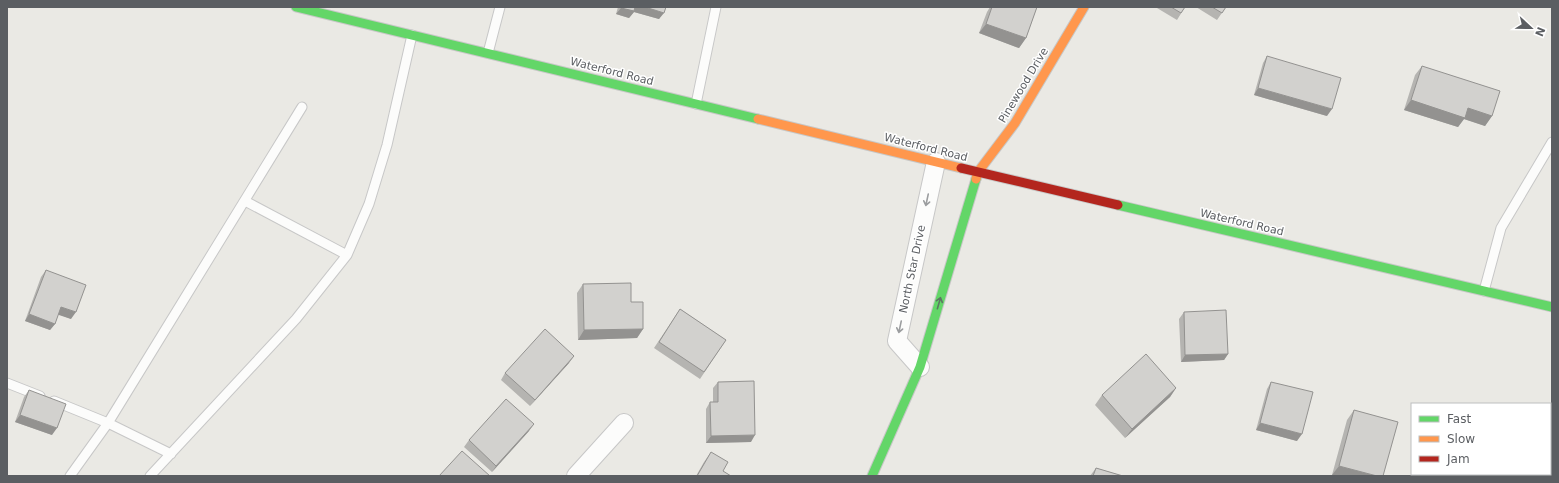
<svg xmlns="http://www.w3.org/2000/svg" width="1559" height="483" viewBox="0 0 1559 483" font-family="'DejaVu Sans',sans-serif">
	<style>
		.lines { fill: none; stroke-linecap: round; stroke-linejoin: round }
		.lane-casing { stroke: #c7c7c7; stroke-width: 11 }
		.street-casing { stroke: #c7c7c7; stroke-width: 20 }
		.fast-casing { stroke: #c7c7c6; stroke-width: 11 }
		.slow-casing { stroke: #c7c7c6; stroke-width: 11 }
		.jam-casing { stroke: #c7c7c6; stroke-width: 11 }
		.lane { stroke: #fcfcfb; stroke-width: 9 }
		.street { stroke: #fcfcfb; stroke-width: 18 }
		.fast { stroke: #63d668; stroke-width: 9 }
		.slow { stroke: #ff974d; stroke-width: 9 }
		.jam { stroke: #b3261e; stroke-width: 9 }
		.wall { fill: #b5b4b1 }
		.shaded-wall { fill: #939290 }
		.building { fill: #d2d1ce; stroke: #939290 }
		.oneway { stroke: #9b9d9f }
		.oneway2 { stroke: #5d7663 }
		.labels { text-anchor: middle; stroke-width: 3; stroke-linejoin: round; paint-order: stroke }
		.street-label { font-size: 11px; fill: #5b5e62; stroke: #fff }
	</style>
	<rect width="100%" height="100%" fill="#eae9e4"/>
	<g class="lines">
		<g class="lane-casing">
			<path id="lane" d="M 488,53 L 500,7
				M 696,104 L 716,7
				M 245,201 L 347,255
				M 1484,291 L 1501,228 L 1552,142
				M 7,383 L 40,396
				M 54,401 L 108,423 L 171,454
				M 70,476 L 108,423 L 302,107
				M 150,476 L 296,319 L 347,255 L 369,204 L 387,145 L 412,35"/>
		</g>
		<g class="street-casing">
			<path id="street" d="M 920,367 L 897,341 L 936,162
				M 576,476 L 624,423"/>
		</g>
		<g class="fast-casing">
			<path id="fast" d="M 296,7 L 758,119
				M 1118,205 L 1552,307
				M 872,476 L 920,367 L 976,179"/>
		</g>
		<g class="slow-casing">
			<path id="slow" d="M 758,119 L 961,168
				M 976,179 L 978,172 L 1015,123 L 1084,7"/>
		</g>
		<g class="jam-casing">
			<path id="jam" d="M 961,168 L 1118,205"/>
		</g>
		<use href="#lane" class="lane"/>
		<use href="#street" class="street"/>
		<use href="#fast" class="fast"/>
		<use href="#slow" class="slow"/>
		<use href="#jam" class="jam"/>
	</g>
	<path class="wall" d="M 618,7 L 666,7 L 659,19 L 634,12 L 629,18 L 616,14 Z
		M 990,7 L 1037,7 L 1026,38 L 1019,48 L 979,33 L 987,12 Z
		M 1158,7 L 1185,7 L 1177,20 L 1157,8 Z
		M 1196,7 L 1226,7 L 1217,20 Z
		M 1267,56 L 1327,116 L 1254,95 L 1263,63 Z
		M 1422,66 L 1492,116 L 1485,126 L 1464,119 L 1458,127 L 1404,110 L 1415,75 Z
		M 46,270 L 71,319 L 58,314 L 55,324 L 50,330 L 25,321 L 41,277 Z
		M 583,284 L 631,302 L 643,329 L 637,338 L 578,340 L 577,293 Z
		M 680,309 L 726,340 L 700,379 L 654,348 Z
		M 1184,312 L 1228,354 L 1224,360 L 1181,362 L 1179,319 Z
		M 569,363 L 530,406 L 501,380 L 505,373 Z
		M 718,382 L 751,442 L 706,443 L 706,409 L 710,402 L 713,402 L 713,388 Z
		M 1271,382 L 1297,441 L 1256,430 L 1267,389 Z
		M 1176,388 L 1170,397 L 1125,438 L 1095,405 L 1102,395 Z
		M 29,390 L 52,435 L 15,422 L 24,397 Z
		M 1354,410 L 1383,476 L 1335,476 L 1332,475 L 1347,420 Z
		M 529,431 L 492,472 L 464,447 L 469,440 Z
		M 711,452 L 723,471 L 731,476 L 696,476 L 704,462 Z
		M 1096,468 L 1123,476 L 1090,476 Z
		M 1414,474 L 1481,474 L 1480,476 L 1413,476 Z"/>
	<path class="shaded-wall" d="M 634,7 L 645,7 L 664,13 L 659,19 L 634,12 L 629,18 L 616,14 L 621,8 Z
		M 986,24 L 1026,38 L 1019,48 L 979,33 Z
		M 1258,88 L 1332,109 L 1327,116 L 1254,95 Z
		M 1411,100 L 1468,108 L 1492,116 L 1485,126 L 1464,119 L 1458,127 L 1404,110 Z
		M 61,307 L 76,312 L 71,319 L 56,314 Z
		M 29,314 L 55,324 L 50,330 L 25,321 Z
		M 643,329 L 637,338 L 578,340 L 584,330 Z
		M 1228,354 L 1224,360 L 1181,362 L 1185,355 Z
		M 574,356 L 569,363 L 530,406 L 535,400 Z
		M 1176,388 L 1170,397 L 1125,438 L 1132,429 Z
		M 20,415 L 57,428 L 52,435 L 15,422 Z
		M 1260,423 L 1302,434 L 1297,441 L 1256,430 Z
		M 534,424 L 529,431 L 492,472 L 496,466 Z
		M 755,435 L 751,442 L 706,443 L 711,436 Z
		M 1339,466 L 1377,476 L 1335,476 L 1332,475 Z"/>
	<path class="building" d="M 621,7 L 635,7 L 634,11 L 621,8 Z
		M 645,7 L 666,7 L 664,13 Z
		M 992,7 L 1037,7 L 1026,38 L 986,24 Z
		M 1171,7 L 1185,7 L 1181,13 Z
		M 1212,7 L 1226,7 L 1222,13 Z
		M 1267,56 L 1341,78 L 1332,109 L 1258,88 Z
		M 1422,66 L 1500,91 L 1492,116 L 1468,108 L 1465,118 L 1411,100 Z
		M 46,270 L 86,285 L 76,312 L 61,307 L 55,324 L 29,314 Z
		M 631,283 L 631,302 L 643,302 L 643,329 L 584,330 L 583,284 Z
		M 680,309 L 726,340 L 704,372 L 659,342 Z
		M 1226,310 L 1228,354 L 1185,355 L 1184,312 Z
		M 545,329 L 574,356 L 535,400 L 505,373 Z
		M 1146,354 L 1176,388 L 1132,429 L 1102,395 Z
		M 754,381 L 755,435 L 711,436 L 710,402 L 718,402 L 718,382 Z
		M 1271,382 L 1313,392 L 1302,434 L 1260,423 Z
		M 29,390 L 66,404 L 57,428 L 20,415 Z
		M 506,399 L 534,424 L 496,466 L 469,440 Z
		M 1354,410 L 1398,422 L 1383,476 L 1377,476 L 1339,466 Z
		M 462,451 L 490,476 L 439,476 Z
		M 711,452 L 728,462 L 723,471 L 731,476 L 697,476 Z
		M 1096,468 L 1123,476 L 1093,476 Z
		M 1418,474 L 1481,474 L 1480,476 L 1418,476 Z
		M 1504,474 L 1515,474 L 1524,476 L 1503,476 Z"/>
	<defs><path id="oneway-shaft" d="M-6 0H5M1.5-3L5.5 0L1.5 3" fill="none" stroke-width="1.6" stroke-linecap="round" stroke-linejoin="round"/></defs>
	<g class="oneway">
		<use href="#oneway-shaft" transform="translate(927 200) rotate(102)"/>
		<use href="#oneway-shaft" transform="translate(900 327) rotate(102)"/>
	</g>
	<use class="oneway2" href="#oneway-shaft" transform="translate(939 303) rotate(-74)"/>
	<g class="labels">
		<g class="street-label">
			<text transform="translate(612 71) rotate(14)" y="4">Waterford Road</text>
			<text transform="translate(1023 85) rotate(-59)" y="4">Pinewood Drive</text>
			<text transform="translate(926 147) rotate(14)" y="4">Waterford Road</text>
			<text transform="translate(1242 222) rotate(13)" y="4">Waterford Road</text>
			<text transform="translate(912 269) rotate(-78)" y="4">North Star Drive</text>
		</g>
	</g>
	<rect width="1559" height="483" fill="none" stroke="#5b5e62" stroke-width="16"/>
	<rect x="1411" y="403" width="140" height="72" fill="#ffffff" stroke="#bdbfc0"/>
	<rect x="1419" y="416" width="20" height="6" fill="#63d668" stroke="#bdbfc0"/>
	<text x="1447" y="423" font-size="12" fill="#5b5e62">Fast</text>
	<rect x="1419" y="436" width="20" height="6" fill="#ff974d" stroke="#bdbfc0"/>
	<text x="1447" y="443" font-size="12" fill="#5b5e62">Slow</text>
	<rect x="1419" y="456" width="20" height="6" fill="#b3261e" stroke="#bdbfc0"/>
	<text x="1447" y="463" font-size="12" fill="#5b5e62">Jam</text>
	<g transform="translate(1531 28) rotate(112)" stroke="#ffffff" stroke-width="3" paint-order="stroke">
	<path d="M0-3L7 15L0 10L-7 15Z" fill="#5b5e62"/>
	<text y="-6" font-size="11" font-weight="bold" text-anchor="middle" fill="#5b5e62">N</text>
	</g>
</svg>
